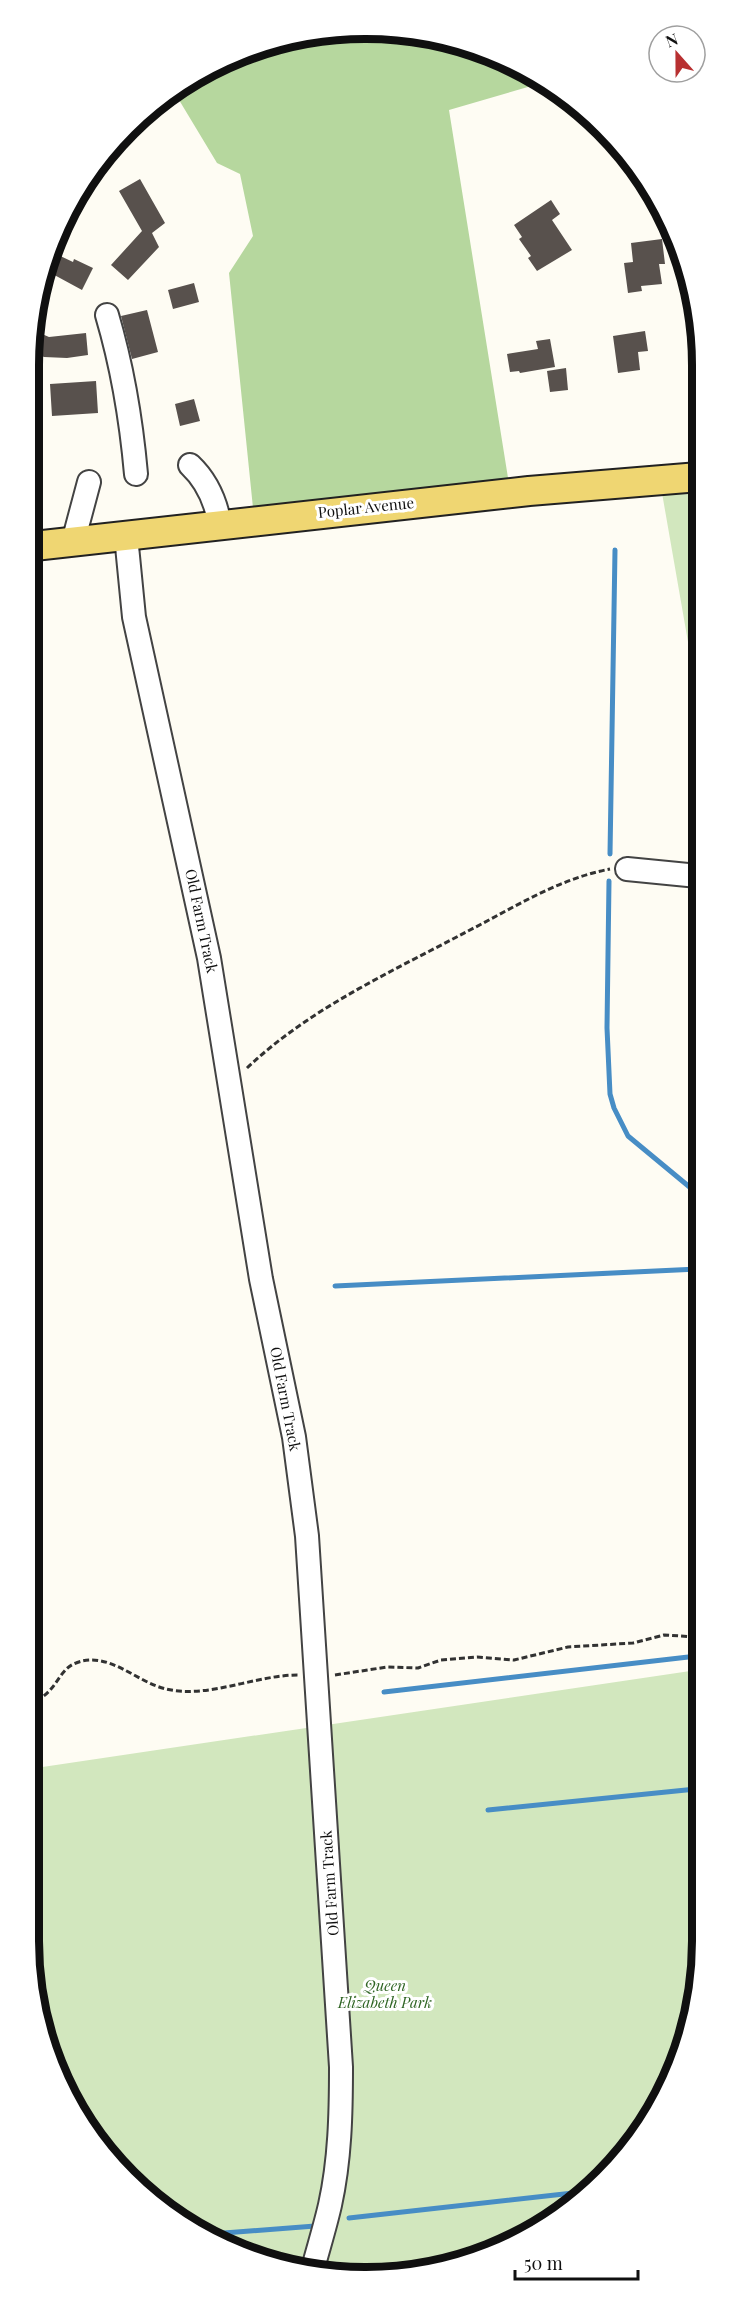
<svg xmlns="http://www.w3.org/2000/svg" width="731" height="2306" viewBox="0 0 731 2306" font-family="'Playfair Display',serif">
	<style>
		.green { fill: #d2e7be }
		.forest { fill: #b6d79e }
		.lines { fill: none; stroke-linecap: round; stroke-linejoin: round }
		.stream { stroke: #478dc5; stroke-width: 5 }
		.building { fill: #58514d }
		.minor-casing { stroke: #434343; stroke-width: 26 }
		.major-casing { stroke: #212121; stroke-width: 32 }
		.path { stroke: #323232; stroke-width: 3; stroke-dasharray: 6 3; stroke-linecap: butt }
		.minor { stroke: #fff; stroke-width: 22 }
		.major { stroke: #efd672; stroke-width: 28 }
		.labels { text-anchor: middle; stroke-width: 6; stroke-linejoin: round; paint-order: stroke }
		.street-label { font-size: 15px; fill: #101010; stroke: #fff }
		.park-label { font-size: 15px; font-style: italic; fill: #2e6423; stroke: #fff }
		.rim { fill: none; stroke: #101010; stroke-width: 8 }
	</style>
	<rect width="100%" height="100%" fill="#fefcf3"/>
	<path class="green" d="M 699,465 L 699,705 L 658,470 Z
		M 697,1670 L 696,2007 L 646,2128 L 553,2221 L 452,2266 L 322,2275 L 216,2243 L 112,2163 L 54,2069 L 29,1940 L 29,1769 Z"/>
	<path class="forest" d="M 300,35 L 432,35 L 534,73 L 545,82 L 449,110 L 509,484 L 253,508 L 229,273 L 253,236 L 240,174 L 217,163 L 173,90 L 179,85 Z"/>
	<g class="lines">
		<path class="stream" d="M 610,854 L 615,550
			M 609,881 L 607,1028 L 610,1094 L 614,1108 L 628,1136 L 698,1194
			M 335,1286 L 698,1269
			M 384,1692 L 697,1656
			M 488,1810 L 696,1789
			M 349,2218 L 582,2192
			M 224,2233 L 315,2226"/>
	</g>
	<path class="building" d="M 140,179 L 165,223 L 152,233 L 159,247 L 128,280 L 111,265 L 142,231 L 119,191 Z
		M 551,200 L 560,214 L 552,220 L 572,250 L 537,271 L 528,258 L 531,256 L 519,239 L 522,237 L 514,225 Z
		M 662,239 L 665,264 L 659,264 L 662,284 L 641,286 L 642,291 L 628,293 L 624,263 L 633,262 L 631,243 Z
		M 54,253 L 73,262 L 74,259 L 93,268 L 82,290 L 47,271 Z
		M 194,283 L 199,302 L 173,309 L 168,290 Z
		M 147,310 L 158,352 L 132,359 L 121,316 Z
		M 35,331 L 49,337 L 86,333 L 88,355 L 67,358 L 44,357 L 35,352 Z
		M 645,331 L 648,351 L 638,352 L 640,370 L 618,373 L 613,336 Z
		M 550,339 L 555,367 L 520,373 L 519,371 L 510,372 L 507,354 L 538,349 L 536,341 Z
		M 566,368 L 568,390 L 550,392 L 547,371 Z
		M 96,381 L 98,413 L 52,416 L 50,384 Z
		M 194,399 L 200,421 L 180,426 L 175,404 Z"/>
	<g class="lines">
		<g class="minor-casing">
			<path id="minor" d="M 107,315 C 123,369 131,418 136,474
				M 190,465 C 207,481 216,502 220,525
				M 126,536 L 134,617 L 209,958 L 261,1279 L 294,1437 L 307,1536 L 341,2067 C 341,2113 340,2160 330,2205 C 325,2227 318,2249 312,2272
				M 73,542 L 89,482
				M 627,869 L 698,876"/>
		</g>
		<g class="major-casing">
			<path id="major" d="M 34,546 L 529,491 L 699,477"/>
		</g>
		<path class="path" d="M 247,1068 C 310,1008 393,971 468,931 C 515,907 558,879 610,869
			M 335,1675 L 387,1667 L 418,1668 L 441,1660 L 477,1657 L 514,1660 L 568,1647 L 633,1643 L 664,1635 L 697,1637
			M 29,1706 C 37,1701 45,1696 51,1689 C 59,1680 64,1667 76,1663 C 108,1650 136,1682 166,1689 C 208,1699 255,1675 298,1675"/>
		<use href="#minor" class="minor"/>
		<use href="#major" class="major"/>
	</g>
	<g class="labels">
		<g class="street-label">
			<text transform="translate(366 508) rotate(-6)" y="5">Poplar Avenue</text>
			<text transform="translate(201 921) rotate(78)" y="5">Old Farm Track</text>
			<text transform="translate(285 1399) rotate(79)" y="5">Old Farm Track</text>
			<text transform="translate(330 1883) rotate(-94)" y="5">Old Farm Track</text>
		</g>
		<g class="park-label">
			<text x="385" y="1991">Queen<tspan x="385" dy="17">Elizabeth Park</tspan></text>
		</g>
	</g>
	<path d="M0 0H731V2306H0ZM365 39H366A326 326 0 0 1 692 365V1941A326 326 0 0 1 366 2267H365A326 326 0 0 1 39 1941V365A326 326 0 0 1 365 39Z" fill="#fff" fill-rule="evenodd"/>
	<path class="rim" d="M365 39H366A326 326 0 0 1 692 365V1941A326 326 0 0 1 366 2267H365A326 326 0 0 1 39 1941V365A326 326 0 0 1 365 39Z"/>
	<g transform="translate(677 54) rotate(339)"><circle r="28" fill="#ffffff" stroke="#9f9f9f" stroke-width="1.5"/>
	<path d="M0-4.5L10 22L0 15L-10 22Z" fill="#b83031"/>
	<text y="-9" font-size="16" font-weight="bold" text-anchor="middle" fill="#101010">N</text>
	</g>
	<path d="M515 2270v9h123v-9" fill="none" stroke="#101010" stroke-width="3"/>
	<text x="524" y="2270" font-size="18" fill="#101010" stroke="#ffffff" stroke-width="4.5" paint-order="stroke">50 m</text>
</svg>
